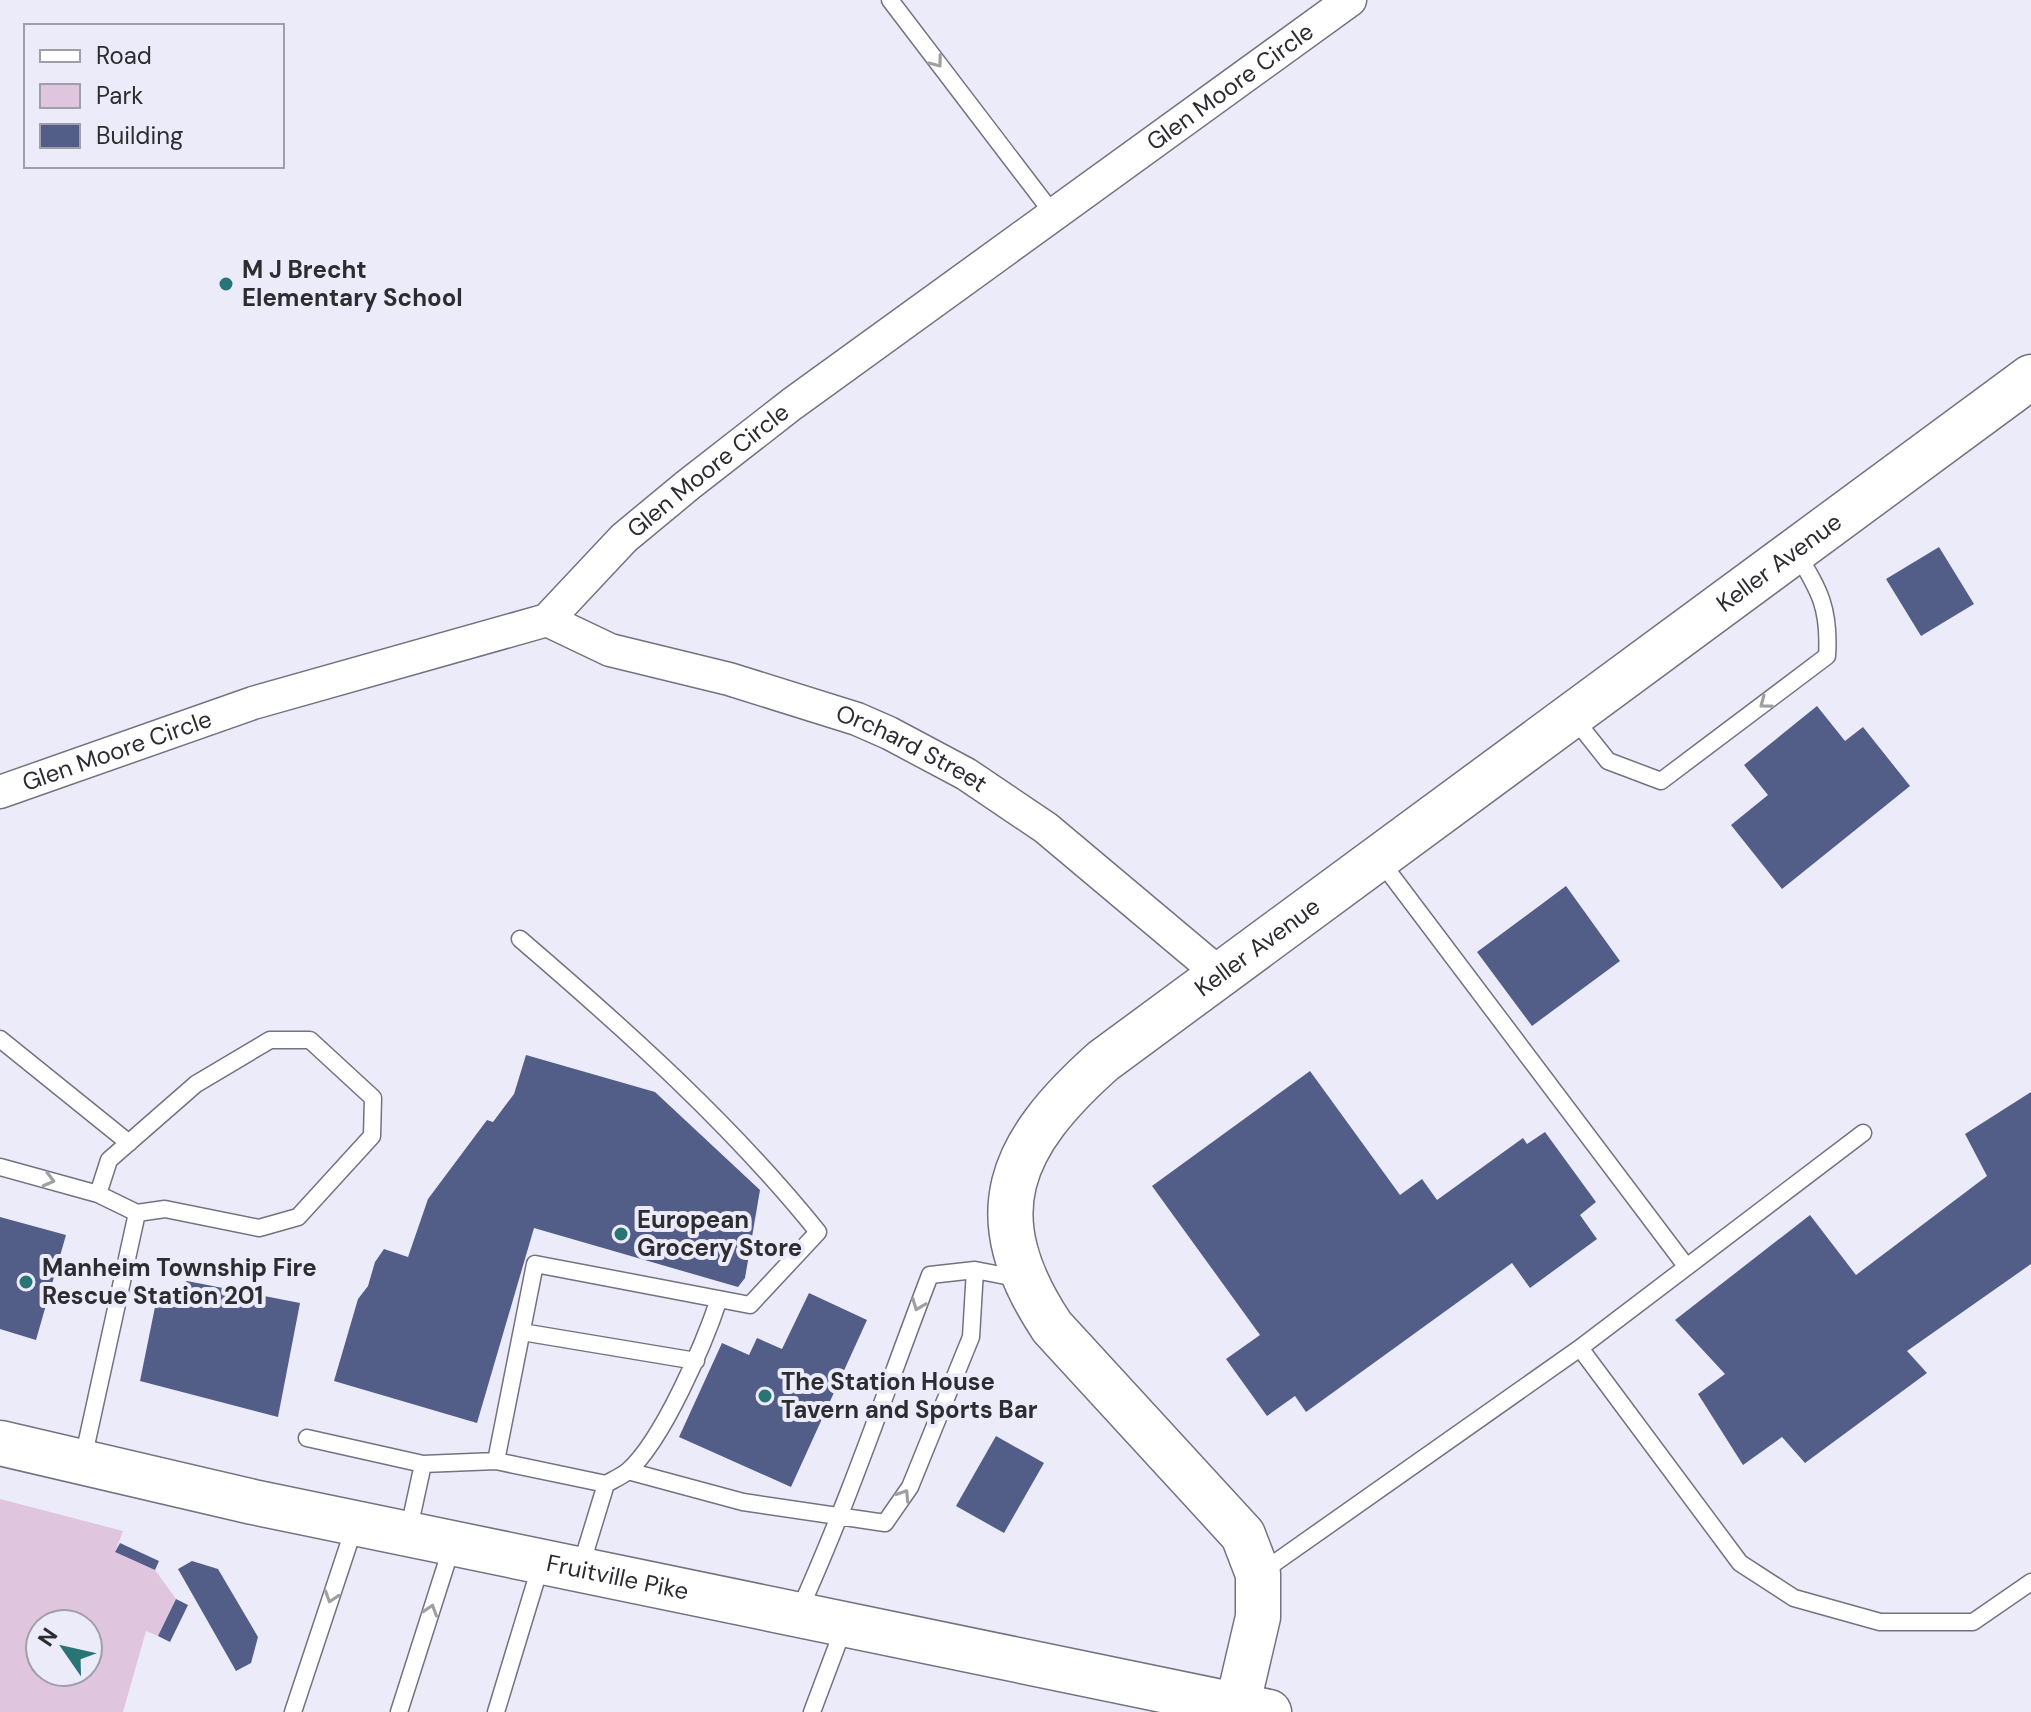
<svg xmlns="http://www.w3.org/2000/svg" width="2031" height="1712" viewBox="0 0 2031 1712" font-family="'DM Sans',sans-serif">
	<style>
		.green { fill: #e0c5de; fill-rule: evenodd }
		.building { fill: #525e87 }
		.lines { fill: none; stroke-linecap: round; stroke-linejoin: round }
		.lane-casing { stroke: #73727f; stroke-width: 19 }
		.street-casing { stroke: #73727f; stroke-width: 35 }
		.secondary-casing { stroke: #73727f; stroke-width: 47 }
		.primary-casing { stroke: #73727f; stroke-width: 47 }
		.lane { stroke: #fff; stroke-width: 16 }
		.street { stroke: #fff; stroke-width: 32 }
		.secondary { stroke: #fff; stroke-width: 44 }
		.primary { stroke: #fff; stroke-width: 44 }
		.oneway { stroke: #a0a0a2 }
		.poi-dot { fill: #297475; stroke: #ecebfa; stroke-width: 3 }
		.labels { text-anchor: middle; stroke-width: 8; stroke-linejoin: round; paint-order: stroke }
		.street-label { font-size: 24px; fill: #2c2c31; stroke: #ecebfa }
		.poi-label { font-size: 24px; font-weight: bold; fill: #2c2c31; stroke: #ecebfa; text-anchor: start }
	</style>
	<rect width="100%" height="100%" fill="#ecebfa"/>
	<path class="green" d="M 0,1499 L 123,1531 L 115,1552 L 155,1570 L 176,1599 L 158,1636 L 146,1631 L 123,1712 L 0,1712 ZM 40,1624 L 88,1624 L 88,1672 L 40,1672 Z"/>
	<path class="building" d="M 1939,547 L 1974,604 L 1921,636 L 1886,579 Z
		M 1817,706 L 1845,741 L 1863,727 L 1910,786 L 1782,889 L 1731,825 L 1768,795 L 1744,765 Z
		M 1566,886 L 1620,961 L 1532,1026 L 1477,952 Z
		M 526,1055 L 655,1092 L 760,1190 L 745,1278 L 738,1287 L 534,1228 L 477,1423 L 334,1381 L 358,1299 L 368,1286 L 375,1262 L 384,1249 L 408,1257 L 428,1199 L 487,1120 L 493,1122 L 514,1094 Z
		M 1310,1071 L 1400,1195 L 1422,1179 L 1437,1200 L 1523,1138 L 1527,1144 L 1545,1132 L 1596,1202 L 1580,1215 L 1597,1239 L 1530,1288 L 1512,1263 L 1306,1412 L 1295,1396 L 1267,1416 L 1226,1359 L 1260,1335 L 1152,1186 Z
		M 2031,1092 L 2031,1264 L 1907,1351 L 1927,1373 L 1805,1463 L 1782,1437 L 1743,1465 L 1698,1394 L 1725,1374 L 1675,1320 L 1810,1215 L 1856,1275 L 1987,1176 L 1965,1134 Z
		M 0,1217 L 66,1235 L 36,1340 L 0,1329 Z
		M 187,1281 L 300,1303 L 278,1417 L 140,1381 L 156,1302 Z
		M 809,1293 L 867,1320 L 791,1487 L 679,1437 L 722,1343 L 749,1355 L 757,1338 L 782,1349 Z
		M 996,1436 L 1044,1463 L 1004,1533 L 956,1506 Z
		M 120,1543 L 159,1561 L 155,1570 L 115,1552 Z
		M 192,1561 L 218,1569 L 258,1637 L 251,1663 L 236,1671 L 178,1569 Z
		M 176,1599 L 188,1605 L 170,1642 L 158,1636 Z"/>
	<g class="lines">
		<g class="lane-casing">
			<path id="lane" d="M 890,0 L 1054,215
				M 1573,717 L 1608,761 L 1661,781 L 1827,656 C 1830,609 1820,591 1796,552
				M 1379,859 L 1686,1266
				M 0,1039 L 129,1143
				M 0,1167 L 98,1194
				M 522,1332 L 696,1361
				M 1580,1348 L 1863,1133
				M 307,1438 L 423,1464 L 496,1461 L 606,1484 C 613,1480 622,1476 628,1471 C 663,1440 704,1344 719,1299
				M 83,1459 L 137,1213 L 165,1209 L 259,1228 L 298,1217 L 372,1136 L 373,1098 L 310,1040 L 270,1040 L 196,1084 L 109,1160 L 98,1194 L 137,1213
				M 496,1461 L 535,1264 L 750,1305 L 818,1232 C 731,1124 626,1030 520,939
				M 628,1471 L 743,1502 L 885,1523 L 910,1487 L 971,1337 L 975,1270
				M 408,1533 L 423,1464
				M 580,1569 L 606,1484
				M 1259,1574 L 1580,1348 L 1740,1563 L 1794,1598 L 1880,1622 L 1973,1622 L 2031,1582
				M 799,1611 C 849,1501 887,1387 930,1275 L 975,1270 L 1021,1279
				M 293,1712 L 355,1525
				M 399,1712 L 452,1546
				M 496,1712 L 541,1564
				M 812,1712 L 844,1627"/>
		</g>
		<g class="street-casing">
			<g id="street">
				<path id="s1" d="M 547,620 L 610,650 L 729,679 L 857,719 L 889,733 L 966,774 L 1046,828 L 1221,975"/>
				<path id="s2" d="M 0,792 L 253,703 L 547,620 L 624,538 L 688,485 L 792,404 L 1350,0"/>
			</g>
		</g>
		<g class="secondary-casing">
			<g id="secondary">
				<path id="s3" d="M 1237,1707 L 1258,1617 L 1258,1574 L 1243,1535 L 1052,1327 C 977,1214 1009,1145 1103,1061 L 2031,377"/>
			</g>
		</g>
		<g class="primary-casing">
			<g id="primary">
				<path id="s4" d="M 0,1443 L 253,1502 L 1269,1712"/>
			</g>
		</g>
		<use href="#lane" class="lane"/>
		<use href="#street" class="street"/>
		<use href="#secondary" class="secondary"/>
		<use href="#primary" class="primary"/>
	</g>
	<defs><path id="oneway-chevron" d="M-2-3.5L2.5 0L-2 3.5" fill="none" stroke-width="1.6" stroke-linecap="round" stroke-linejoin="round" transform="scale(2)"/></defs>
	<g class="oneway">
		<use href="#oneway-chevron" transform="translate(937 62) rotate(53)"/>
		<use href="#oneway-chevron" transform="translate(1765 703) rotate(143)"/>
		<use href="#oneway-chevron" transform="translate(49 1180) rotate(15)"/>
		<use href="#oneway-chevron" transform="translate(918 1305) rotate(111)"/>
		<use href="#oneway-chevron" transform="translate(904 1495) rotate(-57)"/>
		<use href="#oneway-chevron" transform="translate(331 1597) rotate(108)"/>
		<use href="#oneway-chevron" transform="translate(431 1610) rotate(-72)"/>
	</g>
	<g class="poi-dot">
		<circle cx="226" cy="284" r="8"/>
		<circle cx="621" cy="1234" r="8"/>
		<circle cx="26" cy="1282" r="8"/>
		<circle cx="765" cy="1396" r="8"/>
	</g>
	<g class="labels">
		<g class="street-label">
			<text dy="8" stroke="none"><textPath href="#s2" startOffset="1442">Glen Moore Circle</textPath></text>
			<text dy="8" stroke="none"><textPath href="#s2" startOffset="794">Glen Moore Circle</textPath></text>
			<text dy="8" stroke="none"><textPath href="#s3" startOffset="1606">Keller Avenue</textPath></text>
			<text dy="8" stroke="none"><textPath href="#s2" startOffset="124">Glen Moore Circle</textPath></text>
			<text dy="8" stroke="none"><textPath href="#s1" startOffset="388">Orchard Street</textPath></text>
			<text dy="8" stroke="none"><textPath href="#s3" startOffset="958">Keller Avenue</textPath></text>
			<text dy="8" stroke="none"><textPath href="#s4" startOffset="632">Fruitville Pike</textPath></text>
		</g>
		<g class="poi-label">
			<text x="242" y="278">M J Brecht<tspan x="242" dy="28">Elementary School</tspan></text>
			<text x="637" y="1228">European<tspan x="637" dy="28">Grocery Store</tspan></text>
			<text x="42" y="1276">Manheim Township Fire<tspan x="42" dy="28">Rescue Station 201</tspan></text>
			<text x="781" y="1390">The Station House<tspan x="781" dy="28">Tavern and Sports Bar</tspan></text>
		</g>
	</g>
	<rect x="24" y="24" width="260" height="144" fill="#ecebfa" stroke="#9f9faa" stroke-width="2"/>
	<rect x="40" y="50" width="40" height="12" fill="#ffffff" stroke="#9f9faa" stroke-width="2"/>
	<text x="96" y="64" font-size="24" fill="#2c2c31">Road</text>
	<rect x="40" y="84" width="40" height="24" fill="#e0c5de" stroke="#9f9faa" stroke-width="2"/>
	<text x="96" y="104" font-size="24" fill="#2c2c31">Park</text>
	<rect x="40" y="124" width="40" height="24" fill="#525e87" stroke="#9f9faa" stroke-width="2"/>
	<text x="96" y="144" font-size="24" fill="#2c2c31">Building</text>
	<g transform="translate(64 1648) rotate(304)"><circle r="38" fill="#ecebfa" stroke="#9f9faa" stroke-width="2"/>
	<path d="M0-6L14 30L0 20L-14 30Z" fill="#297475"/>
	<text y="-12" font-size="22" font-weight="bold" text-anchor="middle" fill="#2c2c31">N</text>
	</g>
</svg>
